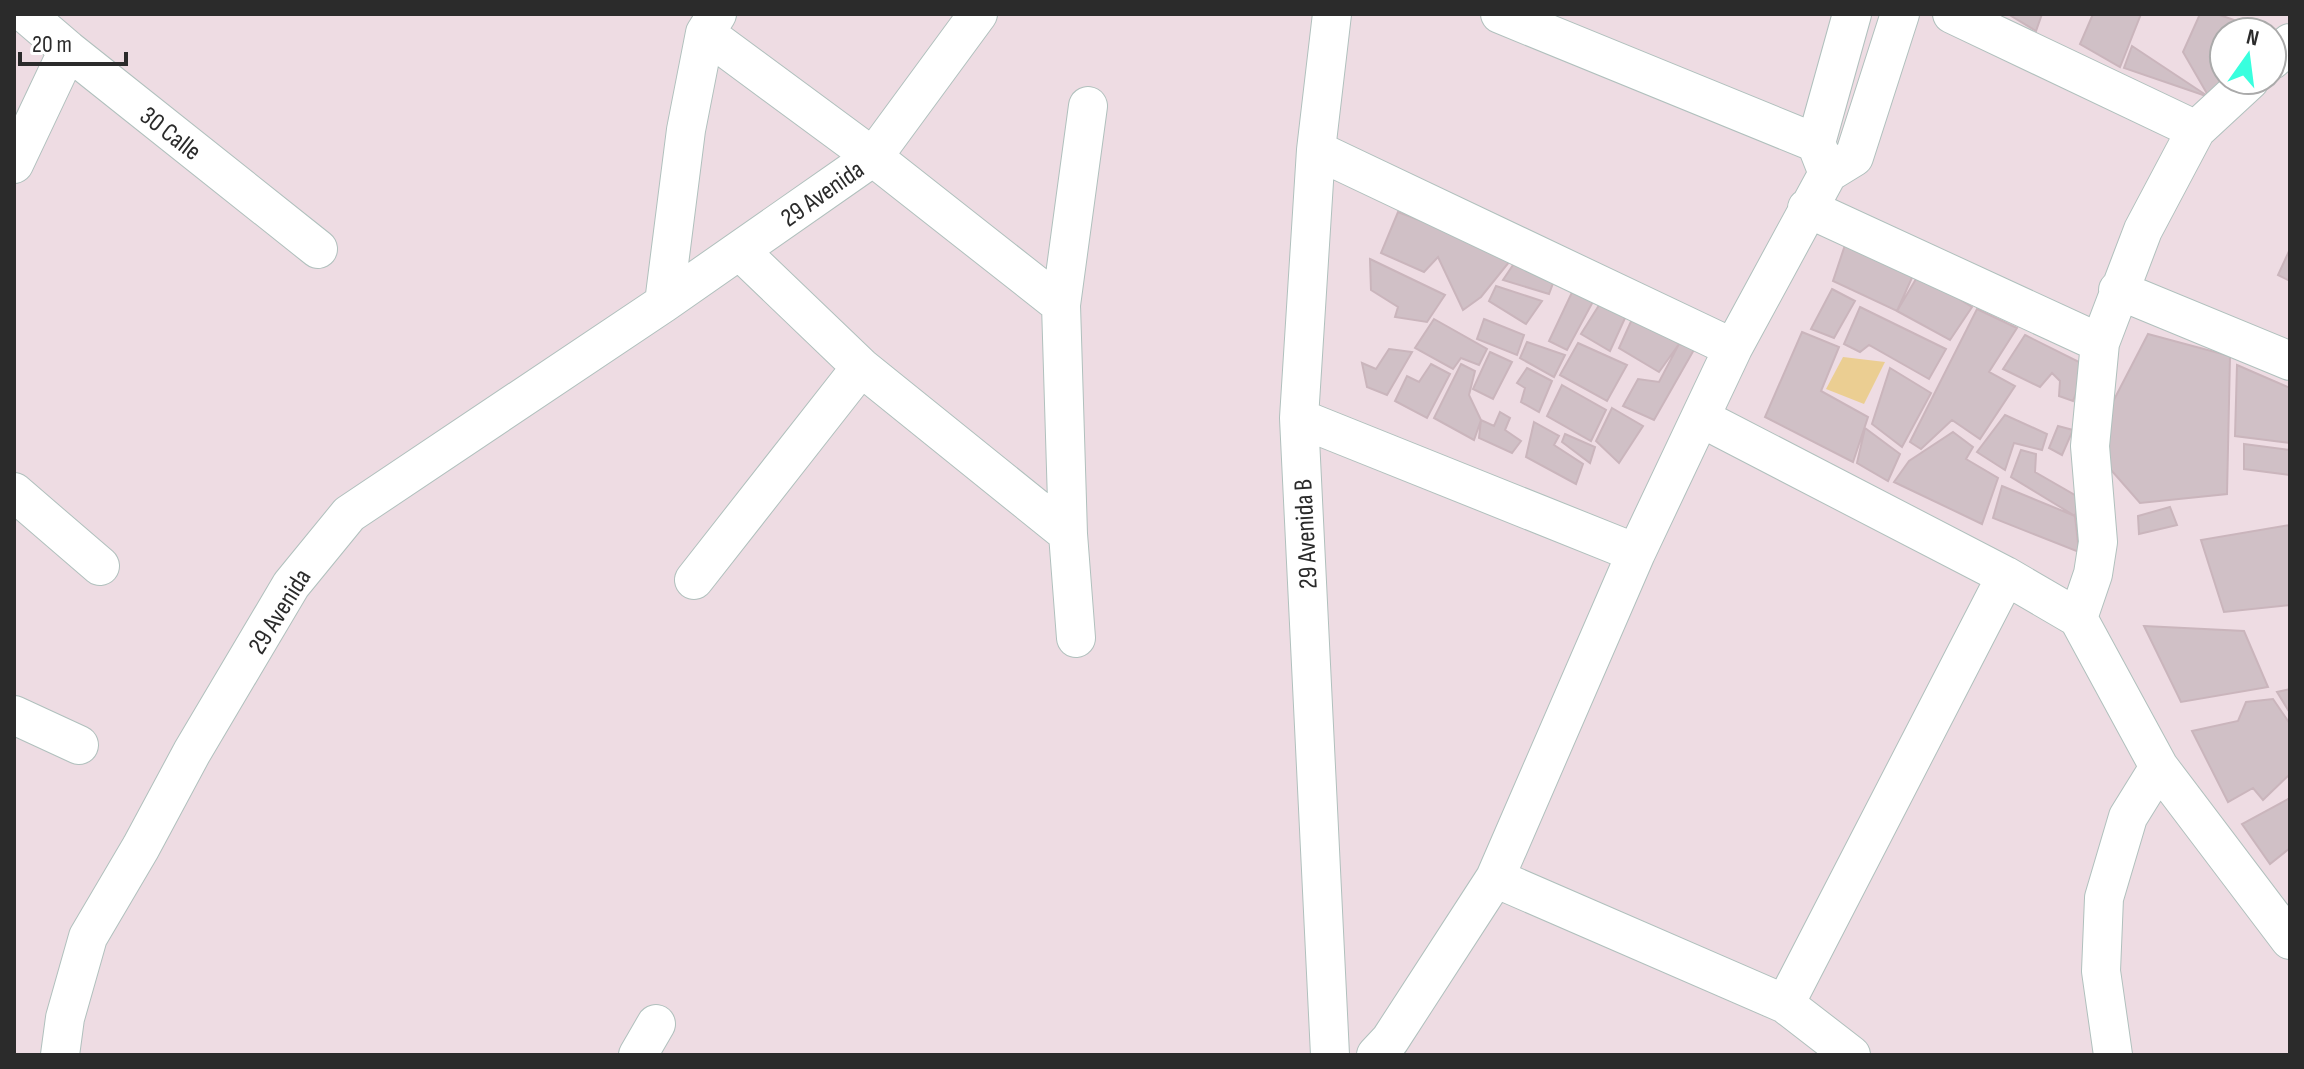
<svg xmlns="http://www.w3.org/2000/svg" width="2304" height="1069" viewBox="0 0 2304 1069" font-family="'Sofia Sans Condensed',sans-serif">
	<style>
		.green { fill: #ebce92 }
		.building { fill: #d0c0c6; stroke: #cab5bc; stroke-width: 2 }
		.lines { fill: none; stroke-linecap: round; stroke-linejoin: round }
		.minor-casing { stroke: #b0c0bd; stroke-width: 40 }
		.minor { stroke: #fff; stroke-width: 38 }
		.labels { text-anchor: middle; stroke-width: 8; stroke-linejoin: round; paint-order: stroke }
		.street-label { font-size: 26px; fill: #2b2b2b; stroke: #fff }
	</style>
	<rect width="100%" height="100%" fill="#eedce3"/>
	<path class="green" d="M 1843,357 L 1885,362 L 1864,404 L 1826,389 Z"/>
	<path class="building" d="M 2008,14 L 2042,14 L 2036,31 Z
		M 2093,14 L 2141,14 L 2120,67 L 2080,44 Z
		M 2200,14 L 2217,14 L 2268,32 L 2224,32 L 2224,80 L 2209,97 L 2183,52 Z
		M 2132,46 L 2209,97 L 2124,68 Z
		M 1398,212 L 1514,256 L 1481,297 L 1463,310 L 1438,257 L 1424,272 L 1381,253 Z
		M 1846,242 L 1915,271 L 1897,311 L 1833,281 Z
		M 2290,249 L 2290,281 L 2278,275 Z
		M 1519,256 L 1555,278 L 1549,294 L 1503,280 Z
		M 1370,259 L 1445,295 L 1427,322 L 1395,317 L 1398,307 L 1371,290 Z
		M 1919,274 L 1972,307 L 1950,340 L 1897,311 Z
		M 1496,286 L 1542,301 L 1526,324 L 1489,301 Z
		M 1575,286 L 1596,296 L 1567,350 L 1549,341 Z
		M 1832,289 L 1855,301 L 1834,338 L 1811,329 Z
		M 1601,302 L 1626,316 L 1610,351 L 1581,334 Z
		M 1860,307 L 1946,349 L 1929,379 L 1869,345 L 1860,352 L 1844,344 Z
		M 1977,309 L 2017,328 L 1989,372 L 2015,386 L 1980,439 L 1952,420 L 1921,449 L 1910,442 Z
		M 1633,317 L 1679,344 L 1659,372 L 1619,348 Z
		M 1434,319 L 1487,349 L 1479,365 L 1461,358 L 1453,369 L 1415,348 Z
		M 1484,319 L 1524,335 L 1517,355 L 1477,339 Z
		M 1802,332 L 1839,347 L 1821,391 L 1868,417 L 1853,462 L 1765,417 Z
		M 2148,334 L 2230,356 L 2227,494 L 2140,503 L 2090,446 Z
		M 2025,335 L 2087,366 L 2073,401 L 2059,396 L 2060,381 L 2052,373 L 2040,387 L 2003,369 Z
		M 1527,342 L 1565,355 L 1554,377 L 1520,358 Z
		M 1578,343 L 1627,365 L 1607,401 L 1560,375 Z
		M 1679,344 L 1695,348 L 1654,420 L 1623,406 L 1638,379 L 1659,382 Z
		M 1389,349 L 1412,352 L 1387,395 L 1367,387 L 1362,363 L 1376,369 Z
		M 1490,352 L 1512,362 L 1493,399 L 1473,389 Z
		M 1431,364 L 1450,374 L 1427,418 L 1395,401 L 1407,376 L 1419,382 Z
		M 1461,364 L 1475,371 L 1469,395 L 1481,420 L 1474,440 L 1434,418 Z
		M 2237,365 L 2290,388 L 2290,443 L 2235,436 Z
		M 1527,368 L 1552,381 L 1539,412 L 1521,402 L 1525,388 L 1517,383 Z
		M 1890,368 L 1931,393 L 1902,447 L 1872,424 Z
		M 1562,385 L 1606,410 L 1591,441 L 1547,416 Z
		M 1612,408 L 1643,426 L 1619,463 L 1596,441 Z
		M 1500,412 L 1510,418 L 1505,430 L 1521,441 L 1512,453 L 1479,438 L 1481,420 L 1494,426 Z
		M 2005,415 L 2047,434 L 2042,450 L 2014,443 L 2005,470 L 1977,452 Z
		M 1534,422 L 1559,436 L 1554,445 L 1583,464 L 1576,484 L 1526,457 Z
		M 2058,426 L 2073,430 L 2062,455 L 2049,448 Z
		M 1865,428 L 1900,454 L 1888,481 L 1857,463 Z
		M 1953,432 L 1973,447 L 1966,459 L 1998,478 L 1982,524 L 1894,482 L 1909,461 Z
		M 1565,434 L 1595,447 L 1590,463 L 1562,442 Z
		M 2244,444 L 2290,450 L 2290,475 L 2244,469 Z
		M 2021,450 L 2036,454 L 2035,472 L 2080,498 L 2075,516 L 2011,477 Z
		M 2002,486 L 2075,516 L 2079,552 L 1993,518 Z
		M 2170,507 L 2177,525 L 2139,534 L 2138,516 Z
		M 2290,525 L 2290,605 L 2224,612 L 2201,540 Z
		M 2144,626 L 2244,631 L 2268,687 L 2181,702 Z
		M 2290,689 L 2290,713 L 2277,692 Z
		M 2273,699 L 2290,724 L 2290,774 L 2263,800 L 2253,788 L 2228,802 L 2192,731 L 2238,721 L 2246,702 Z
		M 2290,798 L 2290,848 L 2270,864 L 2242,824 Z"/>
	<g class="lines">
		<g class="minor-casing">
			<path id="minor" d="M 26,14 L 68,50 L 318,249
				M 1500,14 L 1816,143
				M 1952,14 L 2196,130
				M 705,33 L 873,157 L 1061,305
				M 2272,60 L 2290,43
				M 1316,150 L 1733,348
				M 14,164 L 68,50
				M 1825,166 L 1816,143 L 1852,14
				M 1807,208 L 2100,343
				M 740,251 L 861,367 L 1068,534
				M 2118,290 L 2290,361
				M 664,303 L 686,130 L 705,33 L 717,14
				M 1299,418 L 1636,553
				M 1701,418 L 2006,576 L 2078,618 L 2159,767 L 2290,940
				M 14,492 L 100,566
				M 694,580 L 861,367
				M 2078,618 L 2093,574 L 2098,542 L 2090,446 L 2100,343 L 2143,230 L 2196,130 L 2250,80
				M 1076,638 L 1068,534 L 1061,305 L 1088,106
				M 14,715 L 79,745
				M 1495,878 L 1785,1004 L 1851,1055
				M 1785,1004 L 2006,576
				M 60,1055 L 65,1018 L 88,937 L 141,847 L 192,752 L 291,585 L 349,514 L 664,303 L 873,157 L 978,14
				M 638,1055 L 656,1024
				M 1330,1055 L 1299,418 L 1316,150 L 1332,14
				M 1376,1055 L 1390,1040 L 1495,878 L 1636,553 L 1733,348 L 1828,173 L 1854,157 L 1900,14
				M 2113,1055 L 2101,971 L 2104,898 L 2128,817 L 2159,767"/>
		</g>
		<use href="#minor" class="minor"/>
	</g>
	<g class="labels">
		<g class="street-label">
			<text transform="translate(171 133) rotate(38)" y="9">30 Calle</text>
			<text transform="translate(822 193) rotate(-35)" y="9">29 Avenida</text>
			<text transform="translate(1305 534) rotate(-93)" y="9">29 Avenida B</text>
			<text transform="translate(279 611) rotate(-58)" y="9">29 Avenida</text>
		</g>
	</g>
	<rect width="2304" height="1069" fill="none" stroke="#2b2b2b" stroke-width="32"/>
	<g transform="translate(2248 56) rotate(14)"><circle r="38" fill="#ffffff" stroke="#aaaaaa" stroke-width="2"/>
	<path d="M0-6L14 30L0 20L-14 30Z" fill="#38ffde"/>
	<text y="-12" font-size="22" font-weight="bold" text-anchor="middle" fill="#2b2b2b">N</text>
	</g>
	<path d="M20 52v12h106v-12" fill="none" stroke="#2b2b2b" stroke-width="4"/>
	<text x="32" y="52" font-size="24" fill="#2b2b2b" stroke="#ffffff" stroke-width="6" paint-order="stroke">20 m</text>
</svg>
